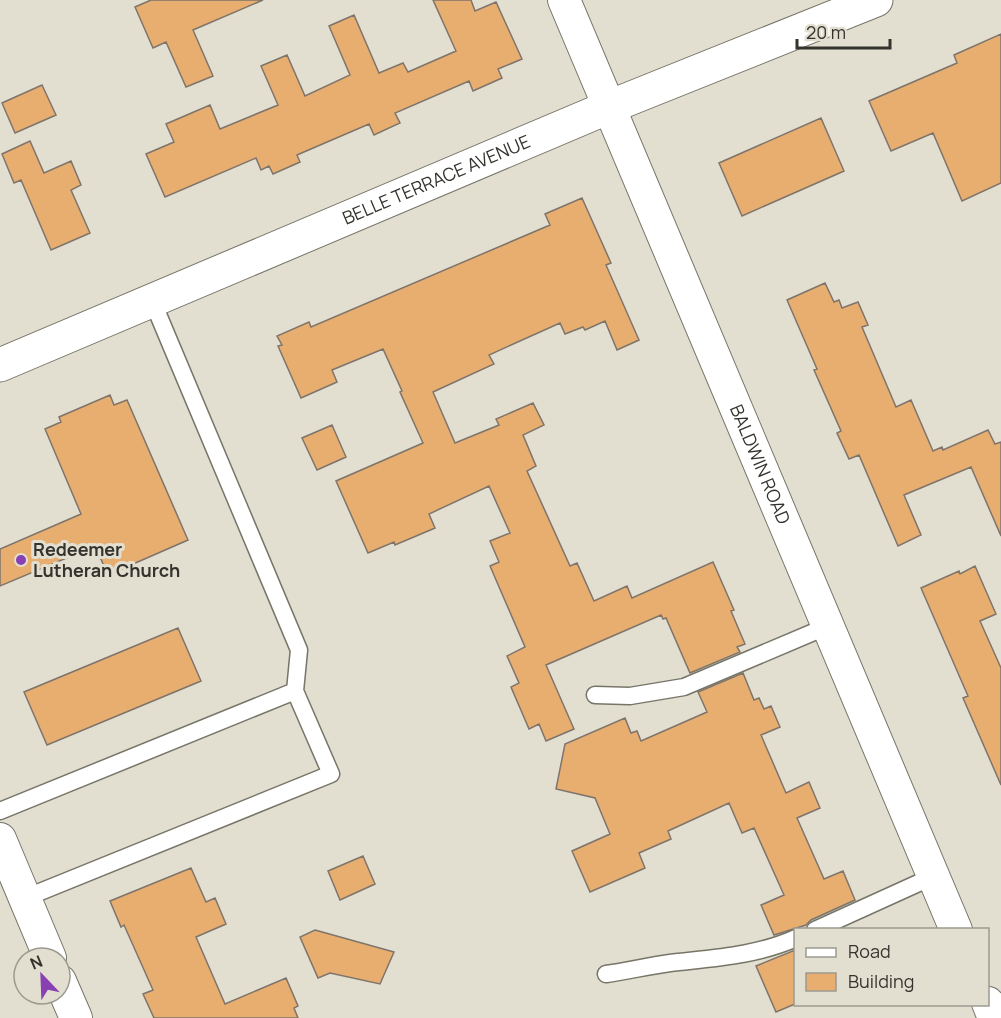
<svg xmlns="http://www.w3.org/2000/svg" width="1001" height="1018" viewBox="0 0 1001 1018" font-family="Manrope,sans-serif">
	<style>
		.building { fill: #e8ae6f; stroke: #7e746b; stroke-width: 1.5 }
		.lines { fill: none; stroke-linecap: round; stroke-linejoin: round }
		.lane-casing { stroke: #777568; stroke-width: 19 }
		.street-casing { stroke: #777568; stroke-width: 34 }
		.secondary-casing { stroke: #777568; stroke-width: 35 }
		.lane { stroke: #fff; stroke-width: 16 }
		.street { stroke: #fff; stroke-width: 32 }
		.secondary { stroke: #fff; stroke-width: 33 }
		.poi-dot { fill: #8940b2; stroke: #e2dfd1; stroke-width: 2 }
		.labels { text-anchor: middle; stroke-width: 6; stroke-linejoin: round; paint-order: stroke }
		.street-label { font-size: 18px; fill: #34332d; stroke: #e2dfd1 }
		.poi-label { font-size: 18px; font-weight: bold; fill: #34332d; stroke: #e2dfd1; text-anchor: start }
	</style>
	<rect width="100%" height="100%" fill="#e2dfd1"/>
	<path class="building" d="M 151,0 L 263,0 L 193,30 L 213,76 L 186,87 L 166,42 L 153,48 L 135,7 Z
		M 433,0 L 471,0 L 475,11 L 496,2 L 522,59 L 498,69 L 502,78 L 473,91 L 469,81 L 395,113 L 400,123 L 374,135 L 369,124 L 297,155 L 300,162 L 273,174 L 269,166 L 261,170 L 256,158 L 165,197 L 146,154 L 174,142 L 166,124 L 210,105 L 220,129 L 278,105 L 261,66 L 287,55 L 305,96 L 350,75 L 329,26 L 354,15 L 379,73 L 403,63 L 408,72 L 456,51 Z
		M 1001,34 L 1001,183 L 962,201 L 933,133 L 891,151 L 869,101 L 957,63 L 954,55 Z
		M 42,85 L 56,115 L 15,133 L 2,103 Z
		M 821,118 L 844,171 L 742,216 L 719,163 Z
		M 30,141 L 44,173 L 71,161 L 81,185 L 71,190 L 90,233 L 51,250 L 21,180 L 14,183 L 2,154 Z
		M 582,198 L 611,263 L 606,265 L 639,340 L 617,350 L 605,321 L 585,330 L 583,327 L 565,334 L 560,323 L 489,355 L 494,364 L 433,392 L 455,443 L 499,425 L 496,419 L 533,403 L 544,425 L 523,435 L 536,466 L 527,471 L 570,566 L 577,563 L 594,601 L 627,586 L 632,598 L 713,562 L 734,610 L 731,611 L 745,644 L 737,647 L 740,652 L 690,673 L 666,618 L 663,619 L 661,615 L 546,665 L 574,729 L 546,741 L 539,724 L 529,729 L 511,687 L 519,683 L 507,656 L 525,647 L 490,566 L 499,562 L 490,541 L 510,533 L 489,486 L 429,514 L 435,528 L 395,545 L 394,542 L 368,553 L 336,481 L 423,443 L 400,392 L 402,391 L 383,349 L 332,370 L 337,382 L 301,398 L 278,346 L 282,345 L 277,336 L 309,322 L 311,327 L 550,225 L 545,214 Z
		M 825,283 L 834,302 L 839,300 L 842,308 L 858,302 L 868,325 L 862,327 L 896,407 L 911,400 L 933,451 L 942,447 L 943,450 L 988,430 L 995,444 L 1001,442 L 1001,536 L 971,467 L 904,495 L 921,535 L 898,546 L 859,455 L 849,459 L 837,433 L 841,431 L 814,370 L 817,369 L 787,300 Z
		M 110,395 L 114,405 L 127,400 L 188,540 L 108,575 L 95,546 L 0,586 L 0,549 L 81,514 L 45,429 L 61,422 L 59,417 Z
		M 332,425 L 346,457 L 317,470 L 302,438 Z
		M 975,566 L 996,614 L 980,621 L 1001,668 L 1001,785 L 963,698 L 968,696 L 921,588 L 959,571 L 960,574 Z
		M 178,628 L 201,681 L 47,745 L 24,692 Z
		M 743,673 L 754,700 L 759,698 L 764,709 L 771,706 L 780,727 L 761,735 L 786,793 L 809,782 L 820,808 L 797,818 L 824,879 L 843,871 L 855,900 L 811,920 L 806,925 L 774,935 L 761,905 L 784,895 L 754,828 L 742,833 L 729,803 L 668,831 L 671,839 L 639,853 L 645,868 L 590,892 L 572,851 L 610,834 L 595,798 L 556,789 L 565,744 L 625,718 L 631,733 L 637,731 L 641,741 L 707,712 L 698,692 Z
		M 363,856 L 375,884 L 340,900 L 328,871 Z
		M 191,868 L 206,902 L 215,898 L 226,924 L 196,937 L 225,1004 L 286,978 L 298,1006 L 294,1008 L 298,1018 L 154,1018 L 143,994 L 153,990 L 124,925 L 121,927 L 110,901 Z
		M 315,930 L 394,952 L 380,984 L 330,973 L 318,978 L 300,937 Z
		M 795,950 L 795,1004 L 776,1012 L 756,966 Z"/>
	<g class="lines">
		<g class="lane-casing">
			<path id="lane" d="M 152,300 L 299,650 L 295,691
				M 595,695 L 630,696 L 684,687 L 828,626
				M 0,811 L 295,691 L 331,774 L 25,898
				M 815,930 L 934,876
				M 606,974 C 627,971 648,966 670,963 C 712,958 756,956 796,938"/>
		</g>
		<g class="street-casing">
			<g id="street">
				<path id="s1" d="M 564,0 L 956,930"/>
				<path d="M 0,839 L 50,958"/>
				<path d="M 60,981 L 76,1018"/>
				<path d="M 988,1003 L 994,1018"/>
			</g>
		</g>
		<g class="secondary-casing">
			<g id="secondary">
				<path id="s2" d="M 0,365 L 609,107 L 876,0"/>
			</g>
		</g>
		<use href="#lane" class="lane"/>
		<use href="#street" class="street"/>
		<use href="#secondary" class="secondary"/>
	</g>
	<circle class="poi-dot" cx="21" cy="560" r="6"/>
	<g class="labels">
		<g class="street-label">
			<text dy="6" stroke="none"><textPath href="#s2" startOffset="474">BELLE TERRACE AVENUE</textPath></text>
			<text dy="6" stroke="none"><textPath href="#s1" startOffset="504">BALDWIN ROAD</textPath></text>
		</g>
		<g class="poi-label">
			<text x="33" y="556">Redeemer<tspan x="33" dy="21">Lutheran Church</tspan></text>
		</g>
	</g>
	<rect x="794" y="928" width="195" height="78" fill="#e2dfd1" stroke="#9c9a8f" stroke-width="1.5"/>
	<rect x="806" y="948" width="30" height="9" fill="#ffffff" stroke="#9c9a8f" stroke-width="1.5"/>
	<text x="848" y="958" font-size="18" fill="#34332d">Road</text>
	<rect x="806" y="973" width="30" height="18" fill="#e8ae6f" stroke="#9c9a8f" stroke-width="1.5"/>
	<text x="848" y="988" font-size="18" fill="#34332d">Building</text>
	<g transform="translate(42 976) rotate(337)"><circle r="28" fill="#e2dfd1" stroke="#9c9a8f" stroke-width="1.5"/>
	<path d="M0-4.5L10 22L0 15L-10 22Z" fill="#8940b2"/>
	<text y="-9" font-size="16" font-weight="bold" text-anchor="middle" fill="#34332d">N</text>
	</g>
	<path d="M797 39v9h93v-9" fill="none" stroke="#34332d" stroke-width="3"/>
	<text x="806" y="39" font-size="18" fill="#34332d" stroke="#e2dfd1" stroke-width="4.5" paint-order="stroke">20 m</text>
</svg>
